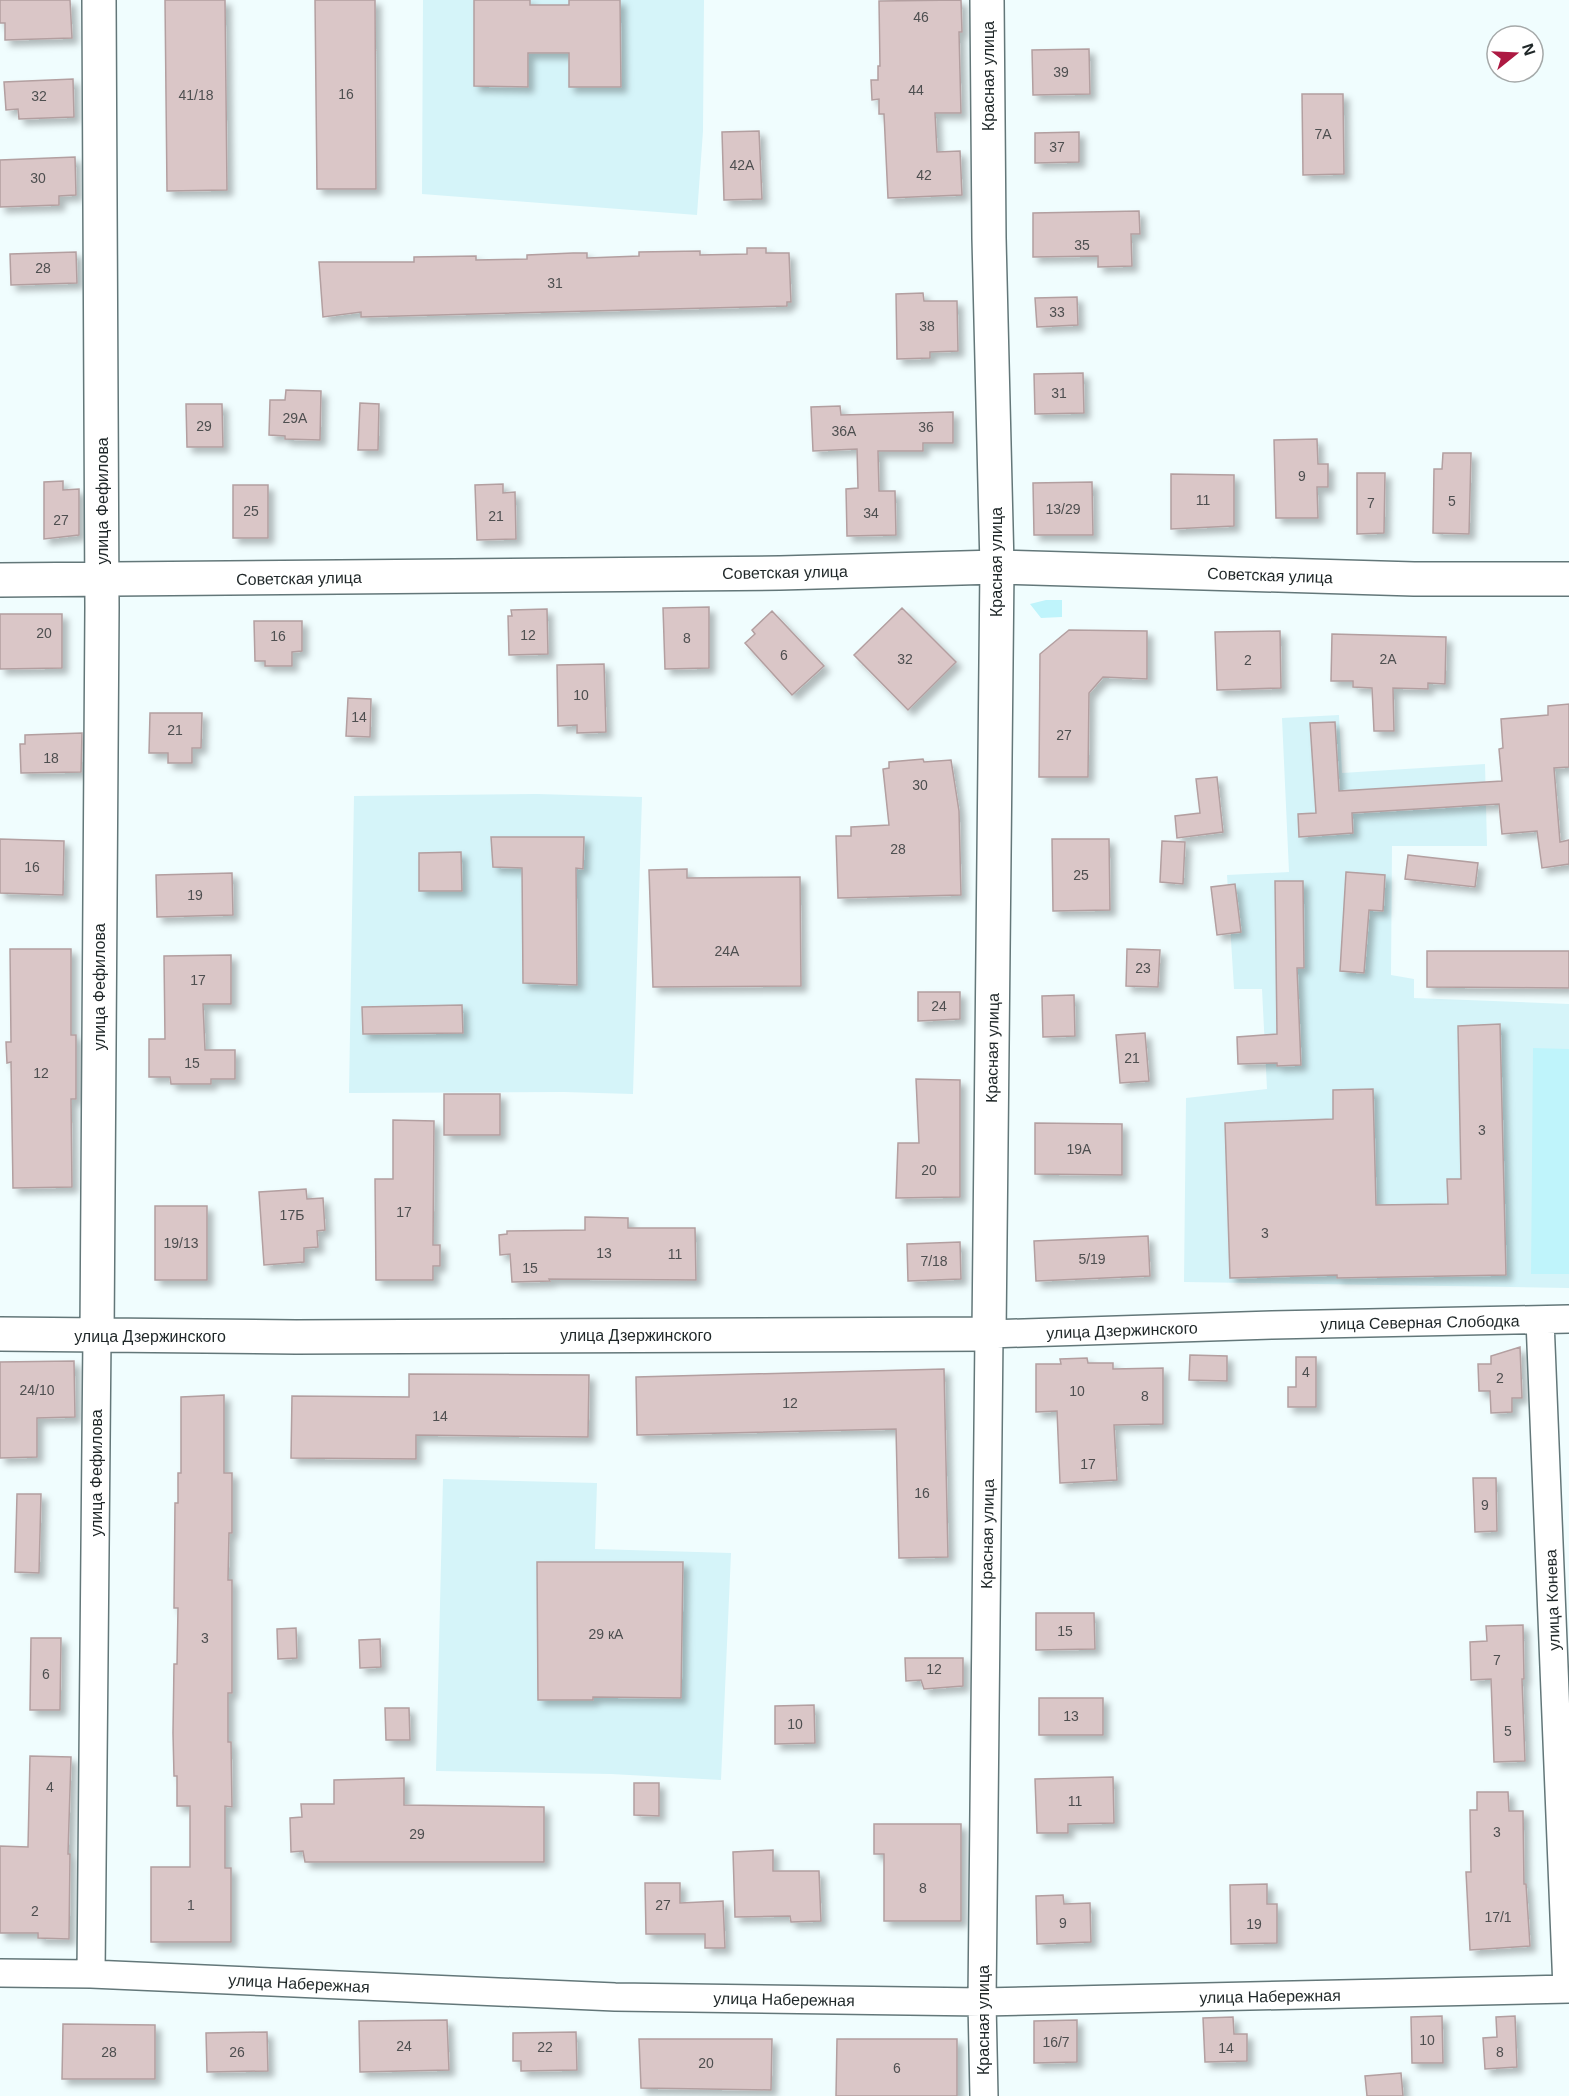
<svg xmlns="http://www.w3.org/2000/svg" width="1569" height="2096" viewBox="0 0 1569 2096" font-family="Arial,sans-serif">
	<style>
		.built { fill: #d5f4f9 }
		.green { fill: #bff4fb }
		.building { fill: #dac6c7; stroke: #b39fa0; stroke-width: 1.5; filter: url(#shadow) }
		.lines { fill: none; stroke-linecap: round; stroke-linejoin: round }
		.street-casing { stroke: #637779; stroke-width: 30 }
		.secondary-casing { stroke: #637779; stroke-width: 36 }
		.street { stroke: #fff; stroke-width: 27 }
		.secondary { stroke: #fff; stroke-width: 33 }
		.labels { text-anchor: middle; stroke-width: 4.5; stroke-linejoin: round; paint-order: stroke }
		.number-label { font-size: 14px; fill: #4e4f50 }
		.street-label { font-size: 16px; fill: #1f2728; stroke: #fff }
	</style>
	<defs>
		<filter id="shadow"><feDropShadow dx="5.5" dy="5.5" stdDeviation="3" flood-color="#0004"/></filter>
	</defs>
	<rect width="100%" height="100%" fill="#f0fdfe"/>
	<path class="built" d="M 423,0 L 704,0 L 703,131 L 697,215 L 422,194 Z
		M 1339,715 L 1342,773 L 1485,764 L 1487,846 L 1392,846 L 1391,975 L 1414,979 L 1414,998 L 1569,1004 L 1569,1288 L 1184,1282 L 1186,1098 L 1267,1089 L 1262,989 L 1234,989 L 1227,875 L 1289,872 L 1282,718 Z
		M 537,794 L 642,797 L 633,1094 L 564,1092 L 349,1093 L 354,796 Z
		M 443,1479 L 597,1483 L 595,1549 L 731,1553 L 721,1780 L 611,1774 L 436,1771 Z"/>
	<path class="green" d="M 1046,600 L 1062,600 L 1062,617 L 1041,618 L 1030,604 Z
		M 1533,1048 L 1569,1049 L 1569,1274 L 1531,1274 Z"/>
	<path class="building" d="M 0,0 L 70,0 L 72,38 L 5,40 L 5,23 L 0,23 Z
		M 165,0 L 225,0 L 227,190 L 167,191 Z
		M 315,0 L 375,0 L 376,189 L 317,189 Z
		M 474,0 L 530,0 L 530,5 L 569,5 L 569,0 L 620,0 L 621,87 L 569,87 L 569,53 L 528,53 L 528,87 L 474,86 Z
		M 961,0 L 962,32 L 959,32 L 961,113 L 935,113 L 937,152 L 960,151 L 962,195 L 888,198 L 884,114 L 879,114 L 879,99 L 872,100 L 871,80 L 878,80 L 878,66 L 880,66 L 879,1 Z
		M 1089,49 L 1090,94 L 1033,95 L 1032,50 Z
		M 73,79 L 74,117 L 19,119 L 18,109 L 6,110 L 4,82 Z
		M 1302,94 L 1343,94 L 1344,174 L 1303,175 Z
		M 759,131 L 762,199 L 724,200 L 722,132 Z
		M 1079,132 L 1079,162 L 1035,163 L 1035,133 Z
		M 75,157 L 76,195 L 59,196 L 59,205 L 0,207 L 0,160 Z
		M 1139,211 L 1140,234 L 1131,234 L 1132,266 L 1098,267 L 1098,256 L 1033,257 L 1033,213 Z
		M 747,248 L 766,248 L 766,253 L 789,253 L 791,302 L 787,302 L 787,306 L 361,317 L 361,312 L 323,317 L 319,262 L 414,262 L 414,257 L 476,256 L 476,260 L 527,259 L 527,255 L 573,253 L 587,253 L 587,258 L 639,256 L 639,252 L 700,251 L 700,255 L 747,254 Z
		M 76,252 L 77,283 L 11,285 L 10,254 Z
		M 923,293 L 924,301 L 957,301 L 958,351 L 930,352 L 930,358 L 897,359 L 896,294 Z
		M 1077,297 L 1078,325 L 1037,327 L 1035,298 Z
		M 1083,373 L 1084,413 L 1035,414 L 1034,374 Z
		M 286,390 L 321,391 L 320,440 L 285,439 L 285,436 L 269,435 L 270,400 L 285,400 Z
		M 360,403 L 379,404 L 378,450 L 358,450 Z
		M 186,404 L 222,404 L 223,447 L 187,447 Z
		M 840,406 L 841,415 L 953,412 L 953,443 L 923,443 L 923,451 L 878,451 L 879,491 L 895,491 L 896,535 L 847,536 L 846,489 L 858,488 L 857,449 L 813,451 L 811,407 Z
		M 1317,439 L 1318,464 L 1328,464 L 1328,487 L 1317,487 L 1318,518 L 1276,518 L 1274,440 Z
		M 1443,453 L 1471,453 L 1469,534 L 1433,533 L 1434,469 L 1442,469 Z
		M 1357,473 L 1385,473 L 1384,533 L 1357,534 Z
		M 1171,474 L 1234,475 L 1234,526 L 1171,529 Z
		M 63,481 L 63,490 L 79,489 L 79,535 L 44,539 L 44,482 Z
		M 1092,482 L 1093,535 L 1034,535 L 1033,483 Z
		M 503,484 L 503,493 L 515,492 L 516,539 L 477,540 L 475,485 Z
		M 233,485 L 268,485 L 268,538 L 233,538 Z
		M 709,607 L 709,668 L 665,669 L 663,608 Z
		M 902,608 L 956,662 L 908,710 L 854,655 Z
		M 547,609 L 548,654 L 509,655 L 508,616 L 512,616 L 511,610 Z
		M 772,611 L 824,666 L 792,695 L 745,643 L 755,634 L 752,630 Z
		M 0,614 L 62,614 L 62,668 L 0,669 Z
		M 254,621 L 302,621 L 302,651 L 292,652 L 292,666 L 265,666 L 265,661 L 255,661 Z
		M 1069,630 L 1147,631 L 1147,679 L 1103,677 L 1089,693 L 1088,777 L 1039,777 L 1040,654 Z
		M 1280,631 L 1281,688 L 1217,690 L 1215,632 Z
		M 1332,634 L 1446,637 L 1445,684 L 1428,683 L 1428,689 L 1393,688 L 1394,731 L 1374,731 L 1372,688 L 1353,687 L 1353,681 L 1331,681 Z
		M 604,664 L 606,732 L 577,733 L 577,725 L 558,726 L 557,665 Z
		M 348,698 L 371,699 L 370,737 L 346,736 Z
		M 1569,704 L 1569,767 L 1554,768 L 1560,842 L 1569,840 L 1569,864 L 1542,868 L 1537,831 L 1502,834 L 1499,804 L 1352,813 L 1353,833 L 1299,837 L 1298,814 L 1316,813 L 1310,723 L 1335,722 L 1339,791 L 1502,781 L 1499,749 L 1503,748 L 1501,719 L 1548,715 L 1548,706 Z
		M 150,713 L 202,713 L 201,748 L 192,748 L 192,763 L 168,763 L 168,753 L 149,753 Z
		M 82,733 L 81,772 L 21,773 L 20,744 L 25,744 L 25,735 Z
		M 923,759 L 924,762 L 951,760 L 959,811 L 961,895 L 838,898 L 836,836 L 851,836 L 851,827 L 889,825 L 883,769 L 889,768 L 889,762 Z
		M 1217,777 L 1223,832 L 1177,838 L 1175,816 L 1200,813 L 1196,779 Z
		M 491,837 L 584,837 L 583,869 L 576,868 L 577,985 L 523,983 L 522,868 L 493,867 Z
		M 0,839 L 64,841 L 63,895 L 0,893 Z
		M 1052,839 L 1109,839 L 1110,910 L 1053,911 Z
		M 1162,841 L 1185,842 L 1183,884 L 1160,882 Z
		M 461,852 L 462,891 L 419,891 L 419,853 Z
		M 1408,855 L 1478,863 L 1475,887 L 1405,879 Z
		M 687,869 L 687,878 L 800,877 L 801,986 L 653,987 L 649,870 Z
		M 1346,872 L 1385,875 L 1383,911 L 1369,910 L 1364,973 L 1340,971 Z
		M 232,873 L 233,915 L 157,917 L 156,875 Z
		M 1275,881 L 1303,881 L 1304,968 L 1297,968 L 1301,1065 L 1277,1066 L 1277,1063 L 1238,1064 L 1237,1037 L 1277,1034 Z
		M 1235,884 L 1241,932 L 1217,935 L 1211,887 Z
		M 10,949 L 71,949 L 71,1035 L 76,1035 L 76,1099 L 71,1099 L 72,1187 L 13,1188 L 11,1062 L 7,1063 L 6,1042 L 11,1042 Z
		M 1127,949 L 1160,950 L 1158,987 L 1126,986 Z
		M 1427,951 L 1569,951 L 1569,988 L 1427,987 Z
		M 231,955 L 231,1004 L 203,1004 L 205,1050 L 235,1050 L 235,1079 L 211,1079 L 211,1084 L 171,1084 L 170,1077 L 149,1077 L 149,1039 L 165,1039 L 164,956 Z
		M 918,992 L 960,992 L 960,1019 L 918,1021 Z
		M 1074,995 L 1075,1036 L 1043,1037 L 1042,996 Z
		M 462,1005 L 463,1033 L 363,1034 L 362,1007 Z
		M 1500,1024 L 1506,1275 L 1337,1278 L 1337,1275 L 1230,1278 L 1225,1123 L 1333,1119 L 1333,1090 L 1373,1089 L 1376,1205 L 1448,1204 L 1447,1179 L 1461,1179 L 1458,1026 Z
		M 1145,1033 L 1149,1081 L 1120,1083 L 1116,1035 Z
		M 916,1079 L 960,1080 L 960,1197 L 896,1198 L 898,1143 L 919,1143 Z
		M 444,1094 L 500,1094 L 500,1135 L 444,1135 Z
		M 393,1120 L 434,1121 L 433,1245 L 440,1245 L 440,1266 L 433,1266 L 433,1280 L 376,1280 L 375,1179 L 393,1179 Z
		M 1035,1123 L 1122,1124 L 1122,1175 L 1035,1174 Z
		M 306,1189 L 307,1199 L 323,1198 L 325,1230 L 317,1231 L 318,1247 L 304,1248 L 304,1262 L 264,1265 L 259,1192 Z
		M 155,1206 L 207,1206 L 207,1280 L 155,1280 Z
		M 585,1217 L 628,1218 L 628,1228 L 695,1228 L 696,1280 L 549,1279 L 550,1281 L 512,1282 L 510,1254 L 500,1255 L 499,1235 L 507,1234 L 507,1231 L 585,1230 Z
		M 1148,1236 L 1150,1276 L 1036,1281 L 1034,1241 Z
		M 960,1242 L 961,1279 L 908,1281 L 907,1244 Z
		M 1520,1347 L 1522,1398 L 1512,1398 L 1512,1412 L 1491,1413 L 1490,1391 L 1479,1391 L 1478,1364 L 1491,1364 L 1491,1356 Z
		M 1190,1355 L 1227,1356 L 1227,1381 L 1189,1380 Z
		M 1296,1357 L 1316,1357 L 1316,1407 L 1288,1407 L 1288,1387 L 1296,1387 Z
		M 1087,1358 L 1088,1363 L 1113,1363 L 1113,1369 L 1163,1368 L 1163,1424 L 1114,1425 L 1117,1480 L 1060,1483 L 1057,1411 L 1036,1412 L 1036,1364 L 1061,1364 L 1060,1359 Z
		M 74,1361 L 75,1417 L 37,1418 L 37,1457 L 0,1458 L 0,1362 Z
		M 944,1369 L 948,1557 L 899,1558 L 896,1429 L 637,1435 L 636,1377 Z
		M 409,1374 L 589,1375 L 588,1437 L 416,1435 L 416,1459 L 291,1458 L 292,1396 L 409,1397 Z
		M 224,1395 L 224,1473 L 232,1473 L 232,1533 L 229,1533 L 228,1580 L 232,1580 L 232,1693 L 228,1693 L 228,1742 L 231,1742 L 232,1807 L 225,1806 L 225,1868 L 231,1868 L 231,1942 L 151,1942 L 151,1867 L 190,1867 L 190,1806 L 177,1806 L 177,1776 L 174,1776 L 173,1733 L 174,1664 L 177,1664 L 178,1608 L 174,1608 L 175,1503 L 178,1503 L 178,1473 L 181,1473 L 181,1397 Z
		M 1473,1478 L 1496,1478 L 1497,1531 L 1475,1532 Z
		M 17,1494 L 41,1494 L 39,1573 L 15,1572 Z
		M 537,1562 L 683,1562 L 681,1698 L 593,1697 L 593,1700 L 538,1700 Z
		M 1036,1613 L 1094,1613 L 1095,1649 L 1036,1650 Z
		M 1523,1625 L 1524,1679 L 1522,1679 L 1525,1761 L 1494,1762 L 1491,1679 L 1471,1680 L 1470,1642 L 1487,1641 L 1486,1626 Z
		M 296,1628 L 297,1658 L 278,1659 L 277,1629 Z
		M 31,1638 L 61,1638 L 60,1710 L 30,1710 Z
		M 380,1639 L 381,1667 L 360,1668 L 359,1640 Z
		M 905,1658 L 963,1658 L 963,1686 L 924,1689 L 921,1680 L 906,1681 Z
		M 1039,1698 L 1103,1698 L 1103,1735 L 1039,1735 Z
		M 814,1705 L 815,1743 L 775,1744 L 775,1706 Z
		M 385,1708 L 409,1708 L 410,1740 L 386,1740 Z
		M 30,1756 L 71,1757 L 68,1854 L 70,1854 L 69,1939 L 38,1938 L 38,1933 L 0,1933 L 0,1846 L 28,1847 Z
		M 1113,1777 L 1114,1823 L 1068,1824 L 1068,1833 L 1037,1833 L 1035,1779 Z
		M 404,1778 L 404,1805 L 544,1807 L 544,1862 L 305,1862 L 303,1851 L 291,1852 L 290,1818 L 302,1817 L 301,1804 L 334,1804 L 334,1780 Z
		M 634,1783 L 659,1783 L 659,1816 L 634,1815 Z
		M 1477,1792 L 1508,1792 L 1509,1811 L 1523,1811 L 1524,1884 L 1526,1884 L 1530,1946 L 1470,1950 L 1466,1872 L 1471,1872 L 1470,1810 L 1477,1810 Z
		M 874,1824 L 961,1824 L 961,1921 L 884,1921 L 884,1854 L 874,1854 Z
		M 773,1850 L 773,1871 L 819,1871 L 821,1921 L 791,1922 L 790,1916 L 735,1917 L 733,1852 Z
		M 645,1883 L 680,1883 L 680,1903 L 723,1901 L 725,1948 L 705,1948 L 705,1934 L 646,1934 Z
		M 1267,1884 L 1267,1904 L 1277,1904 L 1277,1943 L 1231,1944 L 1230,1885 Z
		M 1063,1895 L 1064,1904 L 1090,1903 L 1091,1942 L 1037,1944 L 1036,1896 Z
		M 1442,2016 L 1443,2063 L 1412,2063 L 1411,2017 Z
		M 1515,2016 L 1517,2067 L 1485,2069 L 1483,2038 L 1497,2037 L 1496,2017 Z
		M 1233,2017 L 1234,2034 L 1247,2034 L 1247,2061 L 1205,2062 L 1203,2018 Z
		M 447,2020 L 449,2070 L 360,2072 L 359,2021 Z
		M 1077,2020 L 1077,2062 L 1034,2063 L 1034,2021 Z
		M 63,2024 L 155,2025 L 155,2079 L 62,2079 Z
		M 267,2032 L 268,2071 L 207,2072 L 206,2033 Z
		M 576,2032 L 577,2070 L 521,2071 L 521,2061 L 513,2061 L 513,2033 Z
		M 639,2039 L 772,2039 L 771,2090 L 641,2088 Z
		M 837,2039 L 957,2039 L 957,2096 L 836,2096 Z
		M 1401,2073 L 1403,2096 L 1367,2096 L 1365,2076 Z"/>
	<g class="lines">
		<g class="street-casing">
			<path id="street" d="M 1540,1320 L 1567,1989
				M 0,1973 L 91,1974 L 615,1997 L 982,2002 L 1569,1989
				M 91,1974 L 97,1336
				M 984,2096 L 982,2002 L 989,1334 L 1272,1325 L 1569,1319"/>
		</g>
		<g class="secondary-casing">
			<path id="secondary" d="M 0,580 L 780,573 L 997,567 L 1414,579 L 1569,579
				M 0,1334 L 296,1337 L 989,1334 L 997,567 L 989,238 L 987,0
				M 97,1336 L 102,607 L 99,0"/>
		</g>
		<use href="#street" class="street"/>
		<use href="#secondary" class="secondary"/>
	</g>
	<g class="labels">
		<g class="number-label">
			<text x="921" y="22">46</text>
			<text x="1061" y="77">39</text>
			<text x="916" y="95">44</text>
			<text x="346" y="99">16</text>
			<text x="196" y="100">41/18</text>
			<text x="39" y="101">32</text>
			<text x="1323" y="139">7А</text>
			<text x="1057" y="152">37</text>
			<text x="742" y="170">42А</text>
			<text x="924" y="180">42</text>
			<text x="38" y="183">30</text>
			<text x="1082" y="250">35</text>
			<text x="43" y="273">28</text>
			<text x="555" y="288">31</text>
			<text x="1057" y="317">33</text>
			<text x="927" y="331">38</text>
			<text x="1059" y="398">31</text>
			<text x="295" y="423">29А</text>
			<text x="204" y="431">29</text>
			<text x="926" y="432">36</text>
			<text x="844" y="436">36А</text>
			<text x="1302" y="481">9</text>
			<text x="1203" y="505">11</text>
			<text x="1452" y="506">5</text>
			<text x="1371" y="508">7</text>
			<text x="1063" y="514">13/29</text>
			<text x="251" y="516">25</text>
			<text x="871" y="518">34</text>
			<text x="496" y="521">21</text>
			<text x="61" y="525">27</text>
			<text x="44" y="638">20</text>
			<text x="528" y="640">12</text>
			<text x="278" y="641">16</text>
			<text x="687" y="643">8</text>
			<text x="784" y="660">6</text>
			<text x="905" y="664">32</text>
			<text x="1388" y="664">2А</text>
			<text x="1248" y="665">2</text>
			<text x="581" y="700">10</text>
			<text x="359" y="722">14</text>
			<text x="175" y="735">21</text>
			<text x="1064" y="740">27</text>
			<text x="51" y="763">18</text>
			<text x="920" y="790">30</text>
			<text x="898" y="854">28</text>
			<text x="32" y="872">16</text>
			<text x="1081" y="880">25</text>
			<text x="195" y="900">19</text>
			<text x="727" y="956">24А</text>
			<text x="1143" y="973">23</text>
			<text x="198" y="985">17</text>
			<text x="939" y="1011">24</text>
			<text x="1132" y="1063">21</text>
			<text x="192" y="1068">15</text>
			<text x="41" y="1078">12</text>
			<text x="1482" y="1135">3</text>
			<text x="1079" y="1154">19А</text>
			<text x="929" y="1175">20</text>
			<text x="404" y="1217">17</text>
			<text x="292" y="1220">17Б</text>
			<text x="1265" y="1238">3</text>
			<text x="181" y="1248">19/13</text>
			<text x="604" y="1258">13</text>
			<text x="675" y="1259">11</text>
			<text x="1092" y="1264">5/19</text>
			<text x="934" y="1266">7/18</text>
			<text x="530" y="1273">15</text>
			<text x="1306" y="1377">4</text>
			<text x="1500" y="1383">2</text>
			<text x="37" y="1395">24/10</text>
			<text x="1077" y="1396">10</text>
			<text x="1145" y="1401">8</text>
			<text x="790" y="1408">12</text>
			<text x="440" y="1421">14</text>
			<text x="1088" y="1469">17</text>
			<text x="922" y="1498">16</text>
			<text x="1485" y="1510">9</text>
			<text x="1065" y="1636">15</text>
			<text x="606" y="1639">29 кА</text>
			<text x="205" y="1643">3</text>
			<text x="1497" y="1665">7</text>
			<text x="934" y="1674">12</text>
			<text x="46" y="1679">6</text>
			<text x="1071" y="1721">13</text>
			<text x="795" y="1729">10</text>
			<text x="1508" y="1736">5</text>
			<text x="50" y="1792">4</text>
			<text x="1075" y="1806">11</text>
			<text x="1497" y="1837">3</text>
			<text x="417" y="1839">29</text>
			<text x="923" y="1893">8</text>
			<text x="191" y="1910">1</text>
			<text x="663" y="1910">27</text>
			<text x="35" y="1916">2</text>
			<text x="1498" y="1922">17/1</text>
			<text x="1063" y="1928">9</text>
			<text x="1254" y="1929">19</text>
			<text x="1427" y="2045">10</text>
			<text x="1056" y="2047">16/7</text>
			<text x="404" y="2051">24</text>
			<text x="545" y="2052">22</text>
			<text x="1226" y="2053">14</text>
			<text x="109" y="2057">28</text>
			<text x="237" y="2057">26</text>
			<text x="1500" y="2057">8</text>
			<text x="706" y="2068">20</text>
			<text x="897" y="2073">6</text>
		</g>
		<g class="street-label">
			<text transform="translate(988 76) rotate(-90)" y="6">Красная улица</text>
			<text transform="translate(102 501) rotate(-90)" y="6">улица Фефилова</text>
			<text transform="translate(996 562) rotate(-90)" y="6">Красная улица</text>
			<text transform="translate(785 572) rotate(-1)" y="6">Советская улица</text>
			<text transform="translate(1270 575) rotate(2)" y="6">Советская улица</text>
			<text transform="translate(299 578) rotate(-1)" y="6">Советская улица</text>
			<text transform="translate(99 987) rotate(-90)" y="6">улица Фефилова</text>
			<text transform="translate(992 1048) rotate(-89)" y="6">Красная улица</text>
			<text transform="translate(1420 1322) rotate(-1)" y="6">улица Северная Слободка</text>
			<text transform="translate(1122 1330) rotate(-2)" y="6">улица Дзержинского</text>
			<text x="636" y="1341">улица Дзержинского</text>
			<text x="150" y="1342">улица Дзержинского</text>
			<text transform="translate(96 1473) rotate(-90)" y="6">улица Фефилова</text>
			<text transform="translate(987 1534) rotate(-89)" y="6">Красная улица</text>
			<text transform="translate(1552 1600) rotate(-92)" y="6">улица Конева</text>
			<text transform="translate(299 1983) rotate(3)" y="6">улица Набережная</text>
			<text transform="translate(1270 1996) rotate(-1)" y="6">улица Набережная</text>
			<text transform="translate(784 1999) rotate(1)" y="6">улица Набережная</text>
			<text transform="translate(983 2020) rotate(-90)" y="6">Красная улица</text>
		</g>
	</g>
	<g transform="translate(1515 54) rotate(72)"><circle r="28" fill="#ffffff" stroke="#a5a9a9" stroke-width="1.5"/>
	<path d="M0-4.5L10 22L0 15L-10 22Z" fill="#ad1942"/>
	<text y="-9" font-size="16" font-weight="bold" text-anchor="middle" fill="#1f2728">N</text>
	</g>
</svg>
